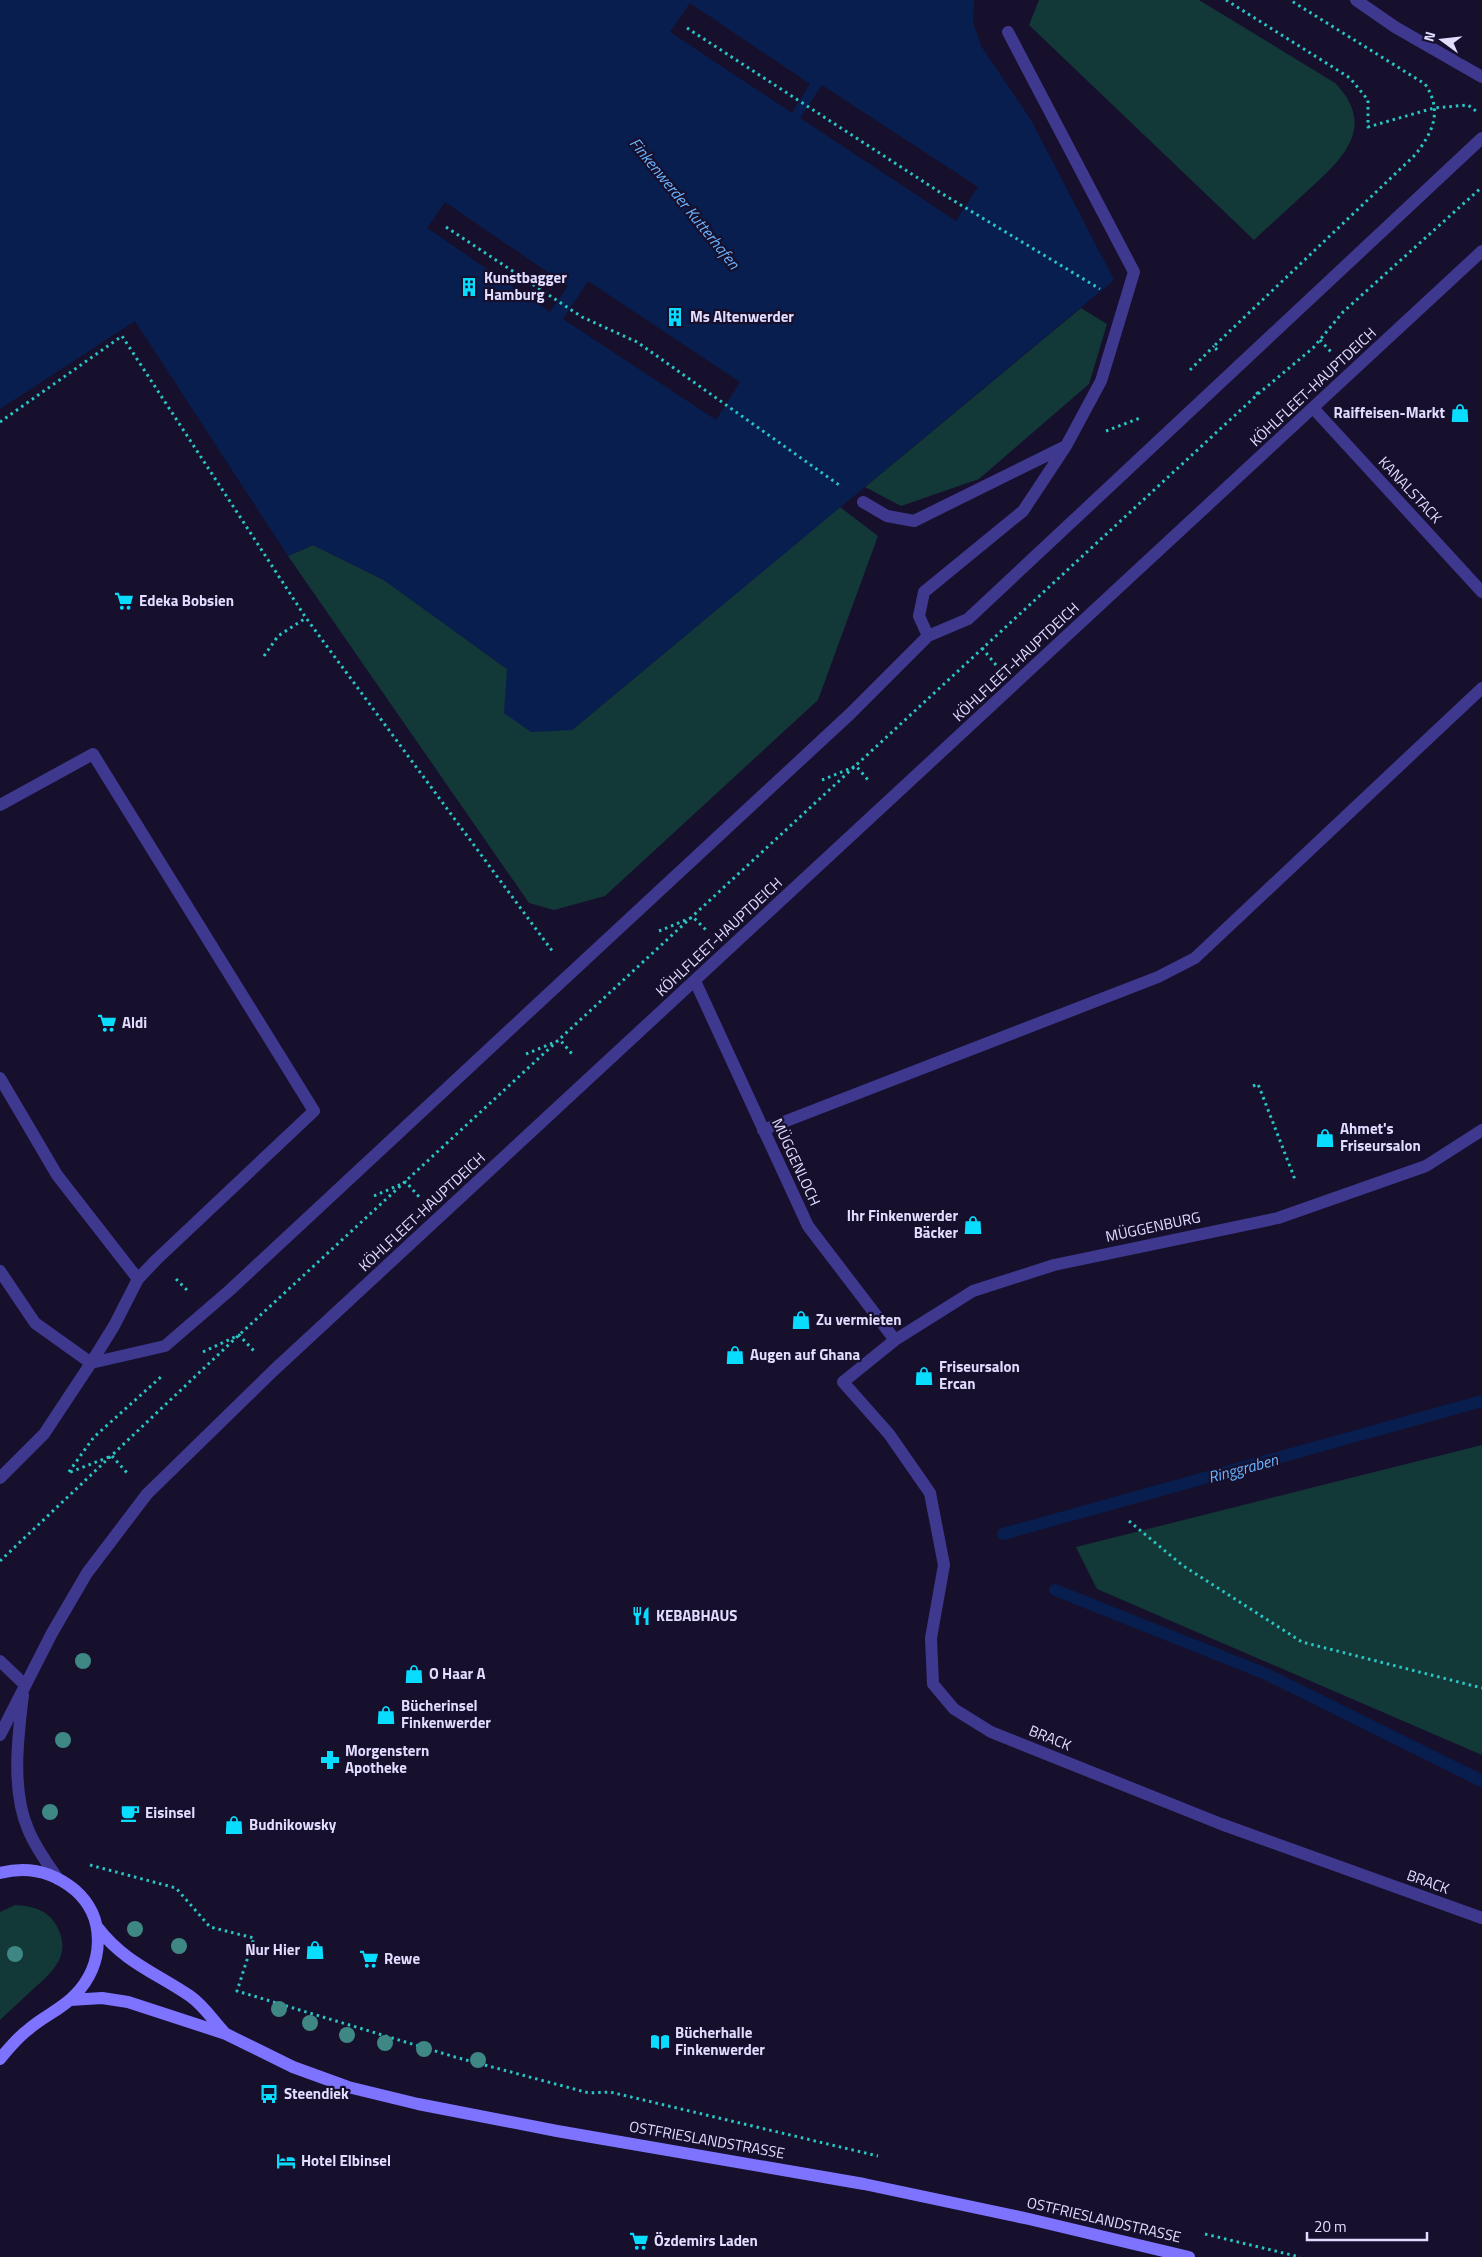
<svg xmlns="http://www.w3.org/2000/svg" width="1482" height="2257" viewBox="0 0 1482 2257" font-family="'Titillium Web',sans-serif">
	<style>
		.green { fill: #123838 }
		.water { fill: #081e4f }
		.pier { fill: #16102d }
		.lines { fill: none; stroke-linecap: round; stroke-linejoin: round }
		.stream { stroke: #081e4f; stroke-width: 12 }
		.path { stroke: #29c6c4; stroke-width: 3; stroke-dasharray: 2.5 4; stroke-linecap: butt }
		.lane { stroke: #3f388f; stroke-width: 12 }
		.street { stroke: #3f388f; stroke-width: 12 }
		.secondary { stroke: #7d73ff; stroke-width: 12 }
		.tree { fill: #3e8784 }
		.labels { text-anchor: middle; stroke-width: 4.5; stroke-linejoin: round; paint-order: stroke }
		.poi-label { font-size: 15px; font-weight: bold; fill: #e2dcff; stroke: #16102d; text-anchor: start }
		.street-label { font-size: 15px; fill: #e2dcff; stroke: #16102d }
		.water-label { font-size: 16px; font-style: italic; fill: #6ab4ff; stroke: #16102d }
	</style>
	<rect width="100%" height="100%" fill="#16102d"/>
	<path class="green" d="M 1039,0 L 1199,0 L 1335,83 C 1379,128 1340,161 1305,193 C 1288,209 1271,224 1254,240 L 1029,25 Z
		M 1081,308 L 1107,324 L 1089,384 L 979,479 L 901,506 L 865,487 Z
		M 840,507 L 878,536 L 818,700 L 605,896 L 554,910 L 529,903 L 288,556 L 313,545 L 384,580 L 507,669 L 572,730 Z
		M 1482,1445 L 1482,1755 L 1097,1589 L 1076,1547 Z
		M 15,1905 C 31,1906 46,1909 55,1923 C 74,1954 53,1972 31,1991 C 21,2001 10,2010 0,2020 L 0,1912 Z"/>
	<path class="water" d="M 0,0 L 974,0 L 973,22 L 981,46 L 1031,120 L 1114,280 L 572,730 L 531,732 L 504,713 L 507,669 L 384,580 L 313,545 L 288,556 L 135,321 L 0,409 Z"/>
	<path class="pier" d="M 690,3 L 810,84 L 792,113 L 670,32 Z
		M 822,85 L 978,187 L 956,221 L 800,118 Z
		M 445,202 L 568,286 L 550,312 L 427,228 Z
		M 588,281 L 740,382 L 716,420 L 563,319 Z"/>
	<g class="lines">
		<path class="stream" d="M 1003,1534 L 1482,1401
			M 1055,1590 L 1266,1674 L 1482,1781"/>
		<path class="path" d="M 1226,0 L 1350,78 L 1368,100 L 1368,127 L 1434,108 L 1468,105 L 1476,111
			M 687,28 L 941,193 L 1100,289
			M 446,227 L 582,317 L 637,342 L 842,487
			M 1320,340 L 1332,353
			M 1217,350 L 1214,346 L 1415,155 C 1433,132 1443,111 1425,84 L 1290,0
			M 1190,370 L 1214,346
			M 1258,394 L 1313,348 L 1343,312 L 1482,187
			M 0,422 L 122,336 L 306,618 L 553,952
			M 1106,431 L 1140,418
			M 982,648 L 996,665
			M 264,656 L 278,636 L 306,618
			M 822,780 L 856,766 L 869,781
			M 659,931 L 693,917 L 707,931
			M 526,1054 L 560,1040 L 573,1055
			M 1253,1086 L 1258,1084 L 1296,1182
			M 374,1196 L 406,1182 L 420,1198
			M 176,1279 L 188,1291
			M 203,1352 L 239,1335 L 254,1351
			M 112,1456 L 128,1474
			M 109,1457 L 68,1473 L 94,1437 L 162,1376
			M 1129,1521 L 1182,1565 L 1302,1642 L 1482,1688
			M 0,1561 L 239,1335 L 1258,394 L 1254,389
			M 90,1865 L 176,1888 L 210,1927 L 254,1938 L 237,1991 L 455,2057 L 589,2093 L 610,2092 L 878,2156
			M 1205,2234 L 1300,2257"/>
		<path class="lane" d="M 1356,0 L 1395,27 L 1482,77
			M 1008,32 L 1134,272 L 1101,381 L 1066,446
			M 863,502 L 887,516 L 914,521 L 1066,446 L 1023,511 L 924,592 L 919,616 L 928,636
			M 0,805 L 93,754 L 314,1111 L 156,1260 L 138,1279 L 114,1326 L 91,1363 L 44,1434 L 0,1478
			M 0,1078 L 57,1175 L 138,1279
			M 763,1130 L 1158,977 L 1195,958 L 1482,688
			M 0,1271 L 35,1323 L 91,1363 L 165,1346 L 230,1290 L 531,1010 L 850,714 L 928,636 L 968,619 L 1482,138
			M 0,1661 L 25,1685"/>
		<path class="street" d="M 1314,409 L 1482,592
			M 695,981 L 808,1226 L 895,1340
			M 1482,1130 L 1426,1166 L 1278,1218 L 1054,1265 L 973,1291 L 895,1340 L 843,1382 L 889,1434 L 930,1493 L 944,1565 L 931,1638 L 933,1684 L 954,1709 L 991,1732 L 1221,1824 L 1482,1918
			M 23,1695 C 18,1735 11,1790 28,1829 C 35,1847 47,1863 58,1879
			M 0,1735 L 52,1633 L 87,1573 L 147,1494 L 273,1371 L 1482,251"/>
		<path class="secondary" d="M 0,1873 C 27,1866 53,1872 75,1890 C 107,1918 104,1965 75,1995 C 62,2009 44,2016 29,2029 C 18,2037 9,2048 0,2059
			M 98,1928 C 124,1962 156,1973 190,1996 C 203,2005 213,2020 224,2032
			M 70,2000 L 102,1998 L 128,2002 L 226,2034 L 293,2067 L 348,2087 L 418,2104 L 557,2131 L 864,2184 L 1029,2219 L 1189,2257"/>
	</g>
	<g class="tree">
		<circle cx="83" cy="1661" r="8"/>
		<circle cx="63" cy="1740" r="8"/>
		<circle cx="50" cy="1812" r="8"/>
		<circle cx="135" cy="1929" r="8"/>
		<circle cx="179" cy="1946" r="8"/>
		<circle cx="15" cy="1954" r="8"/>
		<circle cx="279" cy="2009" r="8"/>
		<circle cx="310" cy="2023" r="8"/>
		<circle cx="347" cy="2035" r="8"/>
		<circle cx="385" cy="2043" r="8"/>
		<circle cx="424" cy="2049" r="8"/>
		<circle cx="478" cy="2060" r="8"/>
	</g>
	<defs>
		<g id="building-bare" transform="scale(1.5)"><path d="M-4-6H4V6H1V3H-1V6H-4ZM-2.5-4.3h1.7v1.8h-1.7ZM.8-4.3h1.7v1.8H.8ZM-2.5-1h1.7V.8h-1.7ZM.8-1h1.7V.8H.8Z" fill="#08dcff" stroke="#16102d" stroke-width="2.5" paint-order="stroke"/></g>
		<g id="shop-bare" transform="scale(1.5)"><path d="M-5-2.5h2.3a2.7 3.5 0 0 1 5.4 0H5L5.5 6h-11ZM-1.5-2.5h3a1.5 2.3 0 0 0-3 0Z" fill="#08dcff" stroke="#16102d" stroke-width="2.5" paint-order="stroke"/></g>
		<g id="supermarket-bare" transform="scale(1.5)"><path d="M-6-5.5h2.5l.6 2H6L4.5 2H-2.5L-4.4-4H-6ZM-1.5 3.2a1.3 1.3 0 1 0 .1 0ZM3 3.2a1.3 1.3 0 1 0 .1 0Z" fill="#08dcff" stroke="#16102d" stroke-width="2.5" paint-order="stroke"/></g>
		<g id="restaurant-bare" transform="scale(1.5)"><path d="M-5-6h1v4h1v-4h1v4h1v-4h1v5L-1.5 .5V6h-2V.5L-5-1ZM5-6V6H3V1.5H1.5Q1.5-4 5-6Z" fill="#08dcff" stroke="#16102d" stroke-width="2.5" paint-order="stroke"/></g>
		<g id="pharmacy-bare" transform="scale(1.5)"><path d="M-2-6h4v4h4v4h-4v4h-4v-4h-4v-4h4Z" fill="#08dcff" stroke="#16102d" stroke-width="2.5" paint-order="stroke"/></g>
		<g id="cafe-bare" transform="scale(1.5)"><path d="M-5.5-4.5H6V0H3Q3 3.5 0 3.5H-2.5Q-5.5 3.5-5.5 0ZM3-3.2v2h1.7v-2ZM-6 4.5H4V6H-6Z" fill="#08dcff" stroke="#16102d" stroke-width="2.5" paint-order="stroke"/></g>
		<g id="library-bare" transform="scale(1.5)"><path d="M-6-4Q-3-5.5-.7-3.5V5Q-3 3-6 4ZM6-4Q3-5.5 .7-3.5V5Q3 3 6 4Z" fill="#08dcff" stroke="#16102d" stroke-width="2.5" paint-order="stroke"/></g>
		<g id="bus-bare" transform="scale(1.5)"><path d="M-5-6H5V4H4V6H2V4H-2V6H-4V4H-5ZM-3.5-4V0h7V-4ZM-3.5 1.2v1.5H-2V1.2ZM2 1.2v1.5H3.5V1.2Z" fill="#08dcff" stroke="#16102d" stroke-width="2.5" paint-order="stroke"/></g>
		<g id="hotel-bare" transform="scale(1.5)"><path d="M-6-4.5h1.5V1H6V5H4.5V3h-9V5H-6ZM-4 0a1.8 1.8 0 1 1 3.6 0ZM.5 0V-2.5h3Q6-2.5 6 0Z" fill="#08dcff" stroke="#16102d" stroke-width="2.5" paint-order="stroke"/></g>
	</defs>
	<g fill-rule="evenodd">
		<use href="#building-bare" x="469" y="287"/>
		<use href="#building-bare" x="675" y="317"/>
		<use href="#shop-bare" x="1460" y="413"/>
		<use href="#supermarket-bare" x="124" y="601"/>
		<use href="#supermarket-bare" x="107" y="1023"/>
		<use href="#shop-bare" x="1325" y="1138"/>
		<use href="#shop-bare" x="973" y="1225"/>
		<use href="#shop-bare" x="801" y="1320"/>
		<use href="#shop-bare" x="735" y="1355"/>
		<use href="#shop-bare" x="924" y="1376"/>
		<use href="#restaurant-bare" x="641" y="1616"/>
		<use href="#shop-bare" x="414" y="1674"/>
		<use href="#shop-bare" x="386" y="1715"/>
		<use href="#pharmacy-bare" x="330" y="1760"/>
		<use href="#cafe-bare" x="130" y="1813"/>
		<use href="#shop-bare" x="234" y="1825"/>
		<use href="#shop-bare" x="315" y="1950"/>
		<use href="#supermarket-bare" x="369" y="1959"/>
		<use href="#library-bare" x="660" y="2042"/>
		<use href="#bus-bare" x="269" y="2094"/>
		<use href="#hotel-bare" x="286" y="2161"/>
		<use href="#supermarket-bare" x="639" y="2241"/>
	</g>
	<g class="labels">
		<g class="poi-label">
			<text x="484" y="283">Kunstbagger<tspan x="484" dy="17">Hamburg</tspan></text>
			<text x="690" y="322">Ms Altenwerder</text>
			<text x="1445" y="418" text-anchor="end">Raiffeisen-Markt</text>
			<text x="139" y="606">Edeka Bobsien</text>
			<text x="122" y="1028">Aldi</text>
			<text x="1340" y="1134">Ahmet's<tspan x="1340" dy="17">Friseursalon</tspan></text>
			<text x="958" y="1221" text-anchor="end">Ihr Finkenwerder<tspan x="958" dy="17">Bäcker</tspan></text>
			<text x="816" y="1325">Zu vermieten</text>
			<text x="750" y="1360">Augen auf Ghana</text>
			<text x="939" y="1372">Friseursalon<tspan x="939" dy="17">Ercan</tspan></text>
			<text x="656" y="1621">KEBABHAUS</text>
			<text x="429" y="1679">O Haar A</text>
			<text x="401" y="1711">Bücherinsel<tspan x="401" dy="17">Finkenwerder</tspan></text>
			<text x="345" y="1756">Morgenstern<tspan x="345" dy="17">Apotheke</tspan></text>
			<text x="145" y="1818">Eisinsel</text>
			<text x="249" y="1830">Budnikowsky</text>
			<text x="300" y="1955" text-anchor="end">Nur Hier</text>
			<text x="384" y="1964">Rewe</text>
			<text x="675" y="2038">Bücherhalle<tspan x="675" dy="17">Finkenwerder</tspan></text>
			<text x="284" y="2099">Steendiek</text>
			<text x="301" y="2166">Hotel Elbinsel</text>
			<text x="654" y="2246">Özdemirs Laden</text>
		</g>
		<g class="street-label">
			<text transform="translate(1313 387) rotate(-43)" y="5">KÖHLFLEET-HAUPTDEICH</text>
			<text transform="translate(1410 490) rotate(47)" y="5">KANALSTACK</text>
			<text transform="translate(1016 662) rotate(-43)" y="5">KÖHLFLEET-HAUPTDEICH</text>
			<text transform="translate(719 937) rotate(-43)" y="5">KÖHLFLEET-HAUPTDEICH</text>
			<text transform="translate(796 1162) rotate(65)" y="5">MÜGGENLOCH</text>
			<text transform="translate(422 1212) rotate(-43)" y="5">KÖHLFLEET-HAUPTDEICH</text>
			<text transform="translate(1153 1227) rotate(-12)" y="5">MÜGGENBURG</text>
			<text transform="translate(1050 1738) rotate(22)" y="5">BRACK</text>
			<text transform="translate(1428 1882) rotate(20)" y="5">BRACK</text>
			<text transform="translate(707 2140) rotate(10)" y="5">OSTFRIESLANDSTRASSE</text>
			<text transform="translate(1104 2220) rotate(13)" y="5">OSTFRIESLANDSTRASSE</text>
		</g>
		<g class="water-label">
			<text transform="translate(685 203) rotate(51)" y="6">Finkenwerder Kutterhafen</text>
			<text transform="translate(1243 1468) rotate(-15)" y="6">Ringgraben</text>
		</g>
	</g>
	<g transform="translate(1442 40) rotate(285)" stroke="#16102d" stroke-width="4" paint-order="stroke">
	<path d="M0-4L9 19L0 12L-9 19Z" fill="#e2dcff"/>
	<text y="-8" font-size="14" font-weight="bold" text-anchor="middle" fill="#e2dcff">N</text>
	</g>
	<path d="M1307 2232v8h120v-8" fill="none" stroke="#e2dcff" stroke-width="2.5"/>
	<text x="1314" y="2232" font-size="15" fill="#e2dcff" stroke="#16102d" stroke-width="4" paint-order="stroke">20 m</text>
</svg>
